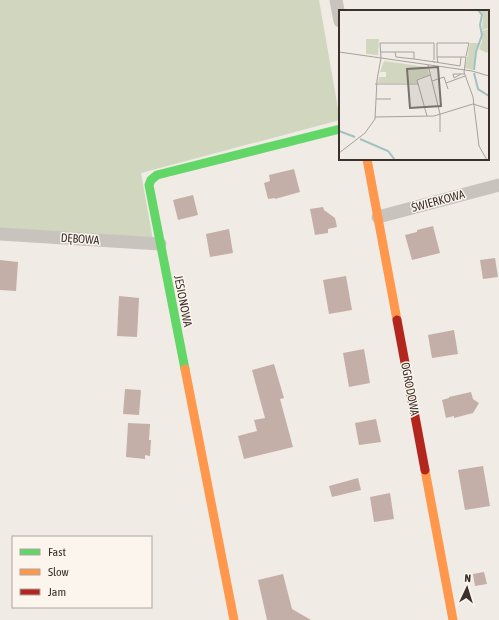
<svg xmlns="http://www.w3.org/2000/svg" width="499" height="620" viewBox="0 0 499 620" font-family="'Asap Condensed',sans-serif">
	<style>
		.green { fill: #d1d6bf }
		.building { fill: #c3afa7 }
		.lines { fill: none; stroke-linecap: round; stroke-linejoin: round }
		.street { stroke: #c9c3be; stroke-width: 13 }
		.fast { stroke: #63d668; stroke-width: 9 }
		.slow { stroke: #ff974d; stroke-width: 9 }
		.jam { stroke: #b3261e; stroke-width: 9 }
		.labels { text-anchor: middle; stroke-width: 3; stroke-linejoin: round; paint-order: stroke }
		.street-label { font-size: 12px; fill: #3b302b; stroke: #fbf5ee }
		.inset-river { fill: none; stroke: #a1c2c1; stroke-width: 2 }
		.inset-road { fill: none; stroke: #a8a09b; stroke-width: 1 }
		.view { fill: #7a716c; fill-opacity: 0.15; stroke: #7a716c; stroke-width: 2 }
		.inset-edge { fill: none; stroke: #3b302b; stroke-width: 2 }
	</style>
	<rect width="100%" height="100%" fill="#f0ebe5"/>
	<path class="green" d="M 0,0 L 319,0 L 340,120 L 141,173 L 153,240 L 0,228 Z"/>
	<path class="building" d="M 294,169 L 300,192 L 275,199 L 275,198 L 268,199 L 264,183 L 270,181 L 269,175 Z
		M 193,195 L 198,215 L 178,220 L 173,200 Z
		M 323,207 L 324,210 L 335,218 L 337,227 L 328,229 L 328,233 L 315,235 L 310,209 Z
		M 433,226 L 440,253 L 412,260 L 405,235 L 417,232 L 417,230 Z
		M 229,229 L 233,253 L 210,257 L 206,234 Z
		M 495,258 L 498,277 L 483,279 L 480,260 Z
		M 0,260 L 18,262 L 16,291 L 0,290 Z
		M 346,276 L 352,310 L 329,314 L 323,280 Z
		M 119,296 L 139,298 L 137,337 L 117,336 Z
		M 454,330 L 458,354 L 432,358 L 428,335 Z
		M 364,349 L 370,383 L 349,387 L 343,353 Z
		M 274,364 L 284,398 L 280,399 L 293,447 L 244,459 L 238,436 L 257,431 L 254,420 L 265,418 L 252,370 Z
		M 125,389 L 141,390 L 139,415 L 123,414 Z
		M 471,392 L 473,399 L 479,403 L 473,413 L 454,418 L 454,416 L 446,418 L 442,400 L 449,398 L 449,397 Z
		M 376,419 L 381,442 L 359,445 L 355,423 Z
		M 128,423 L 150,424 L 149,440 L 151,440 L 150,456 L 145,455 L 145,459 L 126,457 Z
		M 483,466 L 490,506 L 465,510 L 458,470 Z
		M 358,478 L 361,490 L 332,497 L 329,486 Z
		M 390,493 L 394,519 L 374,522 L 370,497 Z
		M 484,572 L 487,584 L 475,586 L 473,574 Z
		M 283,574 L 292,609 L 311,620 L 267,620 L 258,580 Z"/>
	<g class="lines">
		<path class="street" d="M 336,0 L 340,21
			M 378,217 L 499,185
			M 0,234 L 160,244"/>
		<path class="fast" d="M 185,369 L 149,185 L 151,180 L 157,175 L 340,129"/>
		<path class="slow" d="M 367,159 L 397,320
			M 185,369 L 234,620
			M 425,470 L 453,620"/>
		<path class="jam" d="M 397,320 L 425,470"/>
	</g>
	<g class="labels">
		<g class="street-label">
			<text transform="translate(438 201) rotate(-15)" y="4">ŚWIERKOWA</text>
			<text transform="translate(80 239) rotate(4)" y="4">DĘBOWA</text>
			<text transform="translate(183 301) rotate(79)" y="4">JESIONOWA</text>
			<text transform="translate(410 389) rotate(79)" y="4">OGRODOWA</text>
		</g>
	</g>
	<g transform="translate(339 10)">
		<rect width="150" height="150" fill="#f0ebe5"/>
		<path d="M 140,0 L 150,0 L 150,18 L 143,20 L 144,6 ZM 150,19 L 150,39 L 148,43 L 140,39 L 143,31 L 143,21 ZM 27,29 L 40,29 L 39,45 L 27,44 ZM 131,33 L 141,33 L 137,42 L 134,60 L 126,58 ZM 45,51 L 88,57 L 90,65 L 78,69 L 79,73 L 39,73 L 40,67 L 47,67 L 47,62 L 41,62 Z" fill="#d1d6bf"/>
		<path class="inset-river" d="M 135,60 L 137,42 L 143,25 L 141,15 L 143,5 L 139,0M 135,63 L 139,79 L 150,86M 0,121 L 16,127M 21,129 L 49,141 L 56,150"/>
		<path class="inset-road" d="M 41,33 L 95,33 L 95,50M 0,42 L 133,61 L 150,66M 42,42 L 75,42 L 75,49 L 57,47 L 56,42M 98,47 L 98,33 L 130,33 L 127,46M 75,49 L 96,52 L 93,51M 96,52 L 121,56 L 122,47 L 127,47 L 125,62 L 134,87 L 140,136 L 148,150M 99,53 L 98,47 L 122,47M 89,55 L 101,104 L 101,122M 122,64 L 115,68 L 114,64 L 125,64M 93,71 L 105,67 L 109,79M 107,73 L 126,66M 36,74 L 79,74M 37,89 L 52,89M 88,106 L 78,70 L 91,65M 36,107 L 95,106 L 134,94 L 150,99M 0,143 L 26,123 L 36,109 L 38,70 L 42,48 L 41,33"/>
		<path class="view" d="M 99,57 L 102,96 L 71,98 L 68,59 Z"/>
		<rect width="150" height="150" class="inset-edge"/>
	</g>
	<rect x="12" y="536" width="140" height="72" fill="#fbf5ee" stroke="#aea6a0"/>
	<rect x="20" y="549" width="20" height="6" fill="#63d668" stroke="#aea6a0"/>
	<text x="48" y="556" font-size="12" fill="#3b302b">Fast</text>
	<rect x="20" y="569" width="20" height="6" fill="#ff974d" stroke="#aea6a0"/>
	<text x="48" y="576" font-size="12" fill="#3b302b">Slow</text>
	<rect x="20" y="589" width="20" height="6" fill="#b3261e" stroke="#aea6a0"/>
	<text x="48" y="596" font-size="12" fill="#3b302b">Jam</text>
	<g transform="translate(467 588) rotate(4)" stroke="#fbf5ee" stroke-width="3" paint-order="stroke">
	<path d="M0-3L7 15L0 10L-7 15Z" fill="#3b302b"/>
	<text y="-6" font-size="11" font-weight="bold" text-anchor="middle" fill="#3b302b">N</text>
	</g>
</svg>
